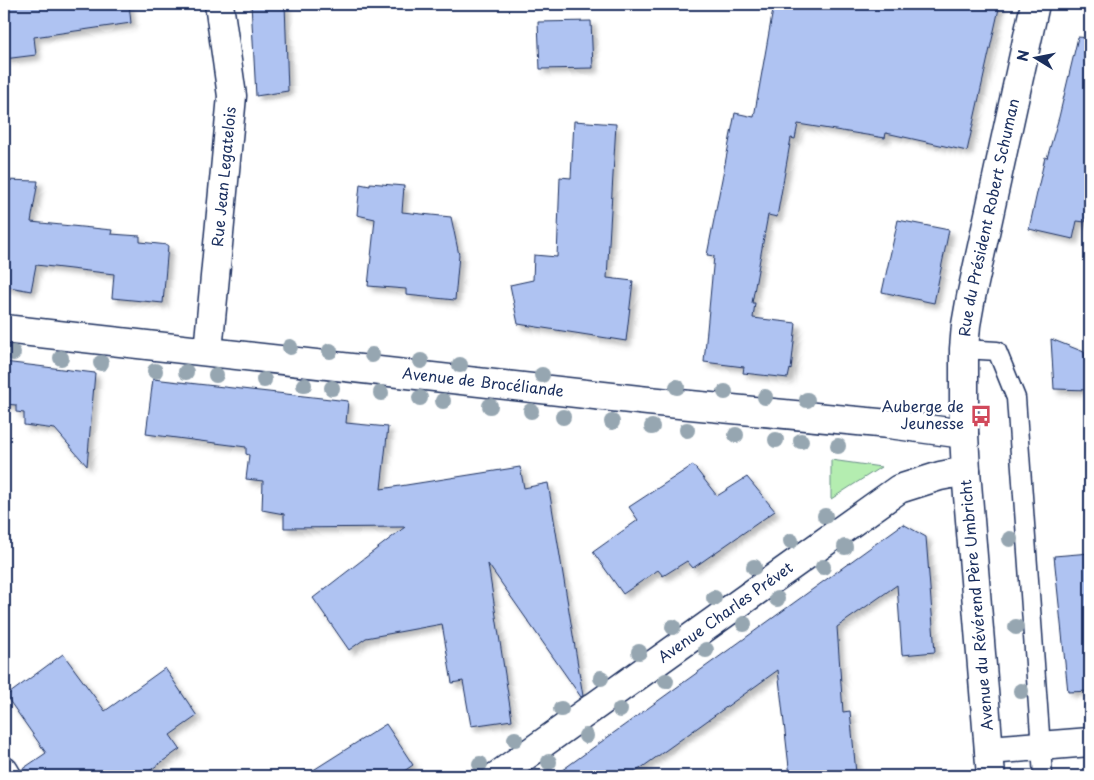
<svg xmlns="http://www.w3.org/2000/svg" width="1094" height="780" viewBox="0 0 1094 780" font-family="'Playpen Sans',sans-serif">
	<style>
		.green { fill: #b4edb0; stroke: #688e87 }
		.building { fill: #afc3f2; stroke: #1b2f5e; filter: url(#shadow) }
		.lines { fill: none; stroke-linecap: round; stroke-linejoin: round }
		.service-casing { stroke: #1b2f5e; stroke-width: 21 }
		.minor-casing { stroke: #1b2f5e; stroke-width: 31 }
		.secondary-casing { stroke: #1b2f5e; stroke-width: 31 }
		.service { stroke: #fff; stroke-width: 18 }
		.minor { stroke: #fff; stroke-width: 28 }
		.secondary { stroke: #fff; stroke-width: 28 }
		.tree { fill: #96a6b1 }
		.labels { text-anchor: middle; stroke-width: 5; stroke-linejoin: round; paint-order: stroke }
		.street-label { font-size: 15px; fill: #1b2f5e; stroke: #fff }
		.poi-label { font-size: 15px; fill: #1b2f5e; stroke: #fff; text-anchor: end }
	</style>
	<defs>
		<filter id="shadow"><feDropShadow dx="4.5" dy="4.5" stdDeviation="2.5" flood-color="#0004"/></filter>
	</defs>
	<rect width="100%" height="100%" fill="#fff"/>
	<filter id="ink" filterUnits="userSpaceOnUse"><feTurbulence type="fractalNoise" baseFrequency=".02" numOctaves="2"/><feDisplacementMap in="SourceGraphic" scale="10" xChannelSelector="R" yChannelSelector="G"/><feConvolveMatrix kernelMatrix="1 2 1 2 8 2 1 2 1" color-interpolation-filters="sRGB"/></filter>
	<g filter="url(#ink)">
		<path class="green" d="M 831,460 L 881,467 L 831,499 Z"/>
		<path class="building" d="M 4,4 L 129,4 L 131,23 L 34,37 L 36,55 L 4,59 Z
			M 251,4 L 285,4 L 288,91 L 256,96 Z
			M 774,4 L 1000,4 L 967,151 L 886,133 L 885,138 L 798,124 L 795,139 L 791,138 L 777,217 L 768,215 L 752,303 L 755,303 L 753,318 L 796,323 L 791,370 L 790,369 L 788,378 L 743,373 L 744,367 L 704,362 L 714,256 L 707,255 L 735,113 L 754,117 Z
			M 591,21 L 593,68 L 540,69 L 538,22 Z
			M 1078,37 L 1090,38 L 1090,200 L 1085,222 L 1077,221 L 1073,239 L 1029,229 L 1045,157 L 1047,158 L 1059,117 Z
			M 574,121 L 616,124 L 607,278 L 633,281 L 626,341 L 518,324 L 510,285 L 533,280 L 534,255 L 557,257 L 560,177 L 571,178 Z
			M 4,180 L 38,181 L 31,222 L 112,230 L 111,234 L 140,236 L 140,242 L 168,245 L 163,303 L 112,298 L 114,274 L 36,265 L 31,291 L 4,286 Z
			M 370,183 L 404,186 L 402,212 L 451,217 L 459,255 L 455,300 L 406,295 L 406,289 L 368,286 L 375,219 L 357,215 L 360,184 L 370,186 Z
			M 898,220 L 949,230 L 934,303 L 882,292 Z
			M 1051,339 L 1084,352 L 1089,390 L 1054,389 Z
			M 4,362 L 95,373 L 87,466 L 55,429 L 24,425 L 24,413 L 16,412 L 16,405 L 4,404 Z
			M 153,379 L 348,401 L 346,423 L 388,427 L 381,489 L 520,467 L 524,488 L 548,483 L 583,696 L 581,697 L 488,564 L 512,720 L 471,726 L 463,681 L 452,683 L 442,624 L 366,638 L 349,650 L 313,598 L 405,527 L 284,528 L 284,514 L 262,510 L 263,481 L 246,479 L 249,455 L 246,454 L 246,447 L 146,434 Z
			M 693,465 L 717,496 L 747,477 L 775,511 L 693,568 L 687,561 L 663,576 L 658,570 L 623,594 L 593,552 L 638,520 L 629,507 Z
			M 903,524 L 926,537 L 935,652 L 902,655 L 897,585 L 837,627 L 843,712 L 850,711 L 856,773 L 790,776 L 778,670 L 630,776 L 554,776 Z
			M 1090,553 L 1090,691 L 1068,692 L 1054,556 Z
			M 63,654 L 105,711 L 165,668 L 197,716 L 170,735 L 180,749 L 142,776 L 23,776 L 21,770 L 46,753 L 6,696 Z
			M 386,724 L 413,765 L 397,776 L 304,776 Z"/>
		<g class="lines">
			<g class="service-casing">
				<path id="service" d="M 964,349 L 997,351 L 1016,398 L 1043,776"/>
			</g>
			<g class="minor-casing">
				<g id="minor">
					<path id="s1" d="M 4,329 L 648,401 L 889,424 L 964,434"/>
					<path id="s2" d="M 208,351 L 232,96 L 219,4"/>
					<path d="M 989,750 L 1090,742"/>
					<path d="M 4,771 L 7,776"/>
					<path id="s3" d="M 497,776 L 899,489 L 940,476 L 966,471"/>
				</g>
			</g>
			<g class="secondary-casing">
				<g id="secondary">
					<path id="s4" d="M 991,776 L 966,471 L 964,434 L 964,349 L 966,325 L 971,297 L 1035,4"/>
				</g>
			</g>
			<use href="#service" class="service"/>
			<use href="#minor" class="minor"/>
			<use href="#secondary" class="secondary"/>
		</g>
		<g class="tree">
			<circle cx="290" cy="347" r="8"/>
			<circle cx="330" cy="351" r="8"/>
			<circle cx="13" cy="353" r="8"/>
			<circle cx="372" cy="355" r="8"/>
			<circle cx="61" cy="358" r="8"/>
			<circle cx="421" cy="361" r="8"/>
			<circle cx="101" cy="363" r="8"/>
			<circle cx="460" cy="365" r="8"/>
			<circle cx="155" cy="371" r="8"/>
			<circle cx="186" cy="372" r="8"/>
			<circle cx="216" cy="375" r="8"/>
			<circle cx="542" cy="375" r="8"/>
			<circle cx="264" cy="380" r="8"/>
			<circle cx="304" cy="385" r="8"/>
			<circle cx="677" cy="387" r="8"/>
			<circle cx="332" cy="388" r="8"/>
			<circle cx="725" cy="392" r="8"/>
			<circle cx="381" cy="393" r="8"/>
			<circle cx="765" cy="397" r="8"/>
			<circle cx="420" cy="398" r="8"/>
			<circle cx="807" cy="400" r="8"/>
			<circle cx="443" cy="401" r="8"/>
			<circle cx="490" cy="406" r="8"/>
			<circle cx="531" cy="411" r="8"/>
			<circle cx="563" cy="417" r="8"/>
			<circle cx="612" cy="422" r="8"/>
			<circle cx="652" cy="427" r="8"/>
			<circle cx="687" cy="430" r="8"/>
			<circle cx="736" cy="435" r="8"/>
			<circle cx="776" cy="440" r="8"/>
			<circle cx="801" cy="441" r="8"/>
			<circle cx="838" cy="446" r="8"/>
			<circle cx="825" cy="516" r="8"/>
			<circle cx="1010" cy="539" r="8"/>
			<circle cx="791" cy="541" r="8"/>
			<circle cx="845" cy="547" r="8"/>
			<circle cx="754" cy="567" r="8"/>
			<circle cx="823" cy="567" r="8"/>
			<circle cx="714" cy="598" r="8"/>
			<circle cx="777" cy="599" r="8"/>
			<circle cx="744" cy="624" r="8"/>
			<circle cx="673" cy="627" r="8"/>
			<circle cx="1016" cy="627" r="8"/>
			<circle cx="706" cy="650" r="8"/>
			<circle cx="639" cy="652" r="8"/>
			<circle cx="601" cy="678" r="8"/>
			<circle cx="666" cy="681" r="8"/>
			<circle cx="1021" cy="691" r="8"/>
			<circle cx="561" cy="709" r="8"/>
			<circle cx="620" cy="710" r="8"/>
			<circle cx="586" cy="736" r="8"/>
			<circle cx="515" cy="739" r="8"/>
			<circle cx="549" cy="762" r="8"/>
			<circle cx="480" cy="764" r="8"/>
		</g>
	</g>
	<defs>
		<g id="bus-bare" transform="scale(1.725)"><path d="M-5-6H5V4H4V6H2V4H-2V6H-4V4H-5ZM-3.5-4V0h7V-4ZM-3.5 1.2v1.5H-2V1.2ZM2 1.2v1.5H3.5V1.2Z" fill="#d1495b" stroke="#fff" stroke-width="2.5" paint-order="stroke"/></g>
	</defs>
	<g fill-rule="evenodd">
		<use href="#bus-bare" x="981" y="416"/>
	</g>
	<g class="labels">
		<g class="street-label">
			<text dy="5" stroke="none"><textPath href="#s2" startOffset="175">Rue Jean Legatelois</textPath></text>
			<text dy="5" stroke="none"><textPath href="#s4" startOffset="562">Rue du Président Robert Schuman</textPath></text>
			<text dy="5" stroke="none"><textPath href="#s1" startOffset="482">Avenue de Brocéliande</textPath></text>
			<text transform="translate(977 605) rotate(-95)" y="5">Avenue du Révérend Père Umbricht</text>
			<text dy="5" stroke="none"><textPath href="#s3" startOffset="281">Avenue Charles Prévet</textPath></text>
		</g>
		<g class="poi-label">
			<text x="964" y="412">Auberge de<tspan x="964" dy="17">Jeunesse</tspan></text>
		</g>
	</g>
	<rect width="1094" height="780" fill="none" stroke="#fff" stroke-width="20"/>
	<rect x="10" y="10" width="1074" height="760" fill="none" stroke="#1b2f5e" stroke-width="2" filter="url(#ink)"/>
	<g transform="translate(1036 58) rotate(280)" stroke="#ffffff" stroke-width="4" paint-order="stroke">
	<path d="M0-4L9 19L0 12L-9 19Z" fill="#1b2f5e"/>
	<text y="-8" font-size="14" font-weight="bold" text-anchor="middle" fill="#1b2f5e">N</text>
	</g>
</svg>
